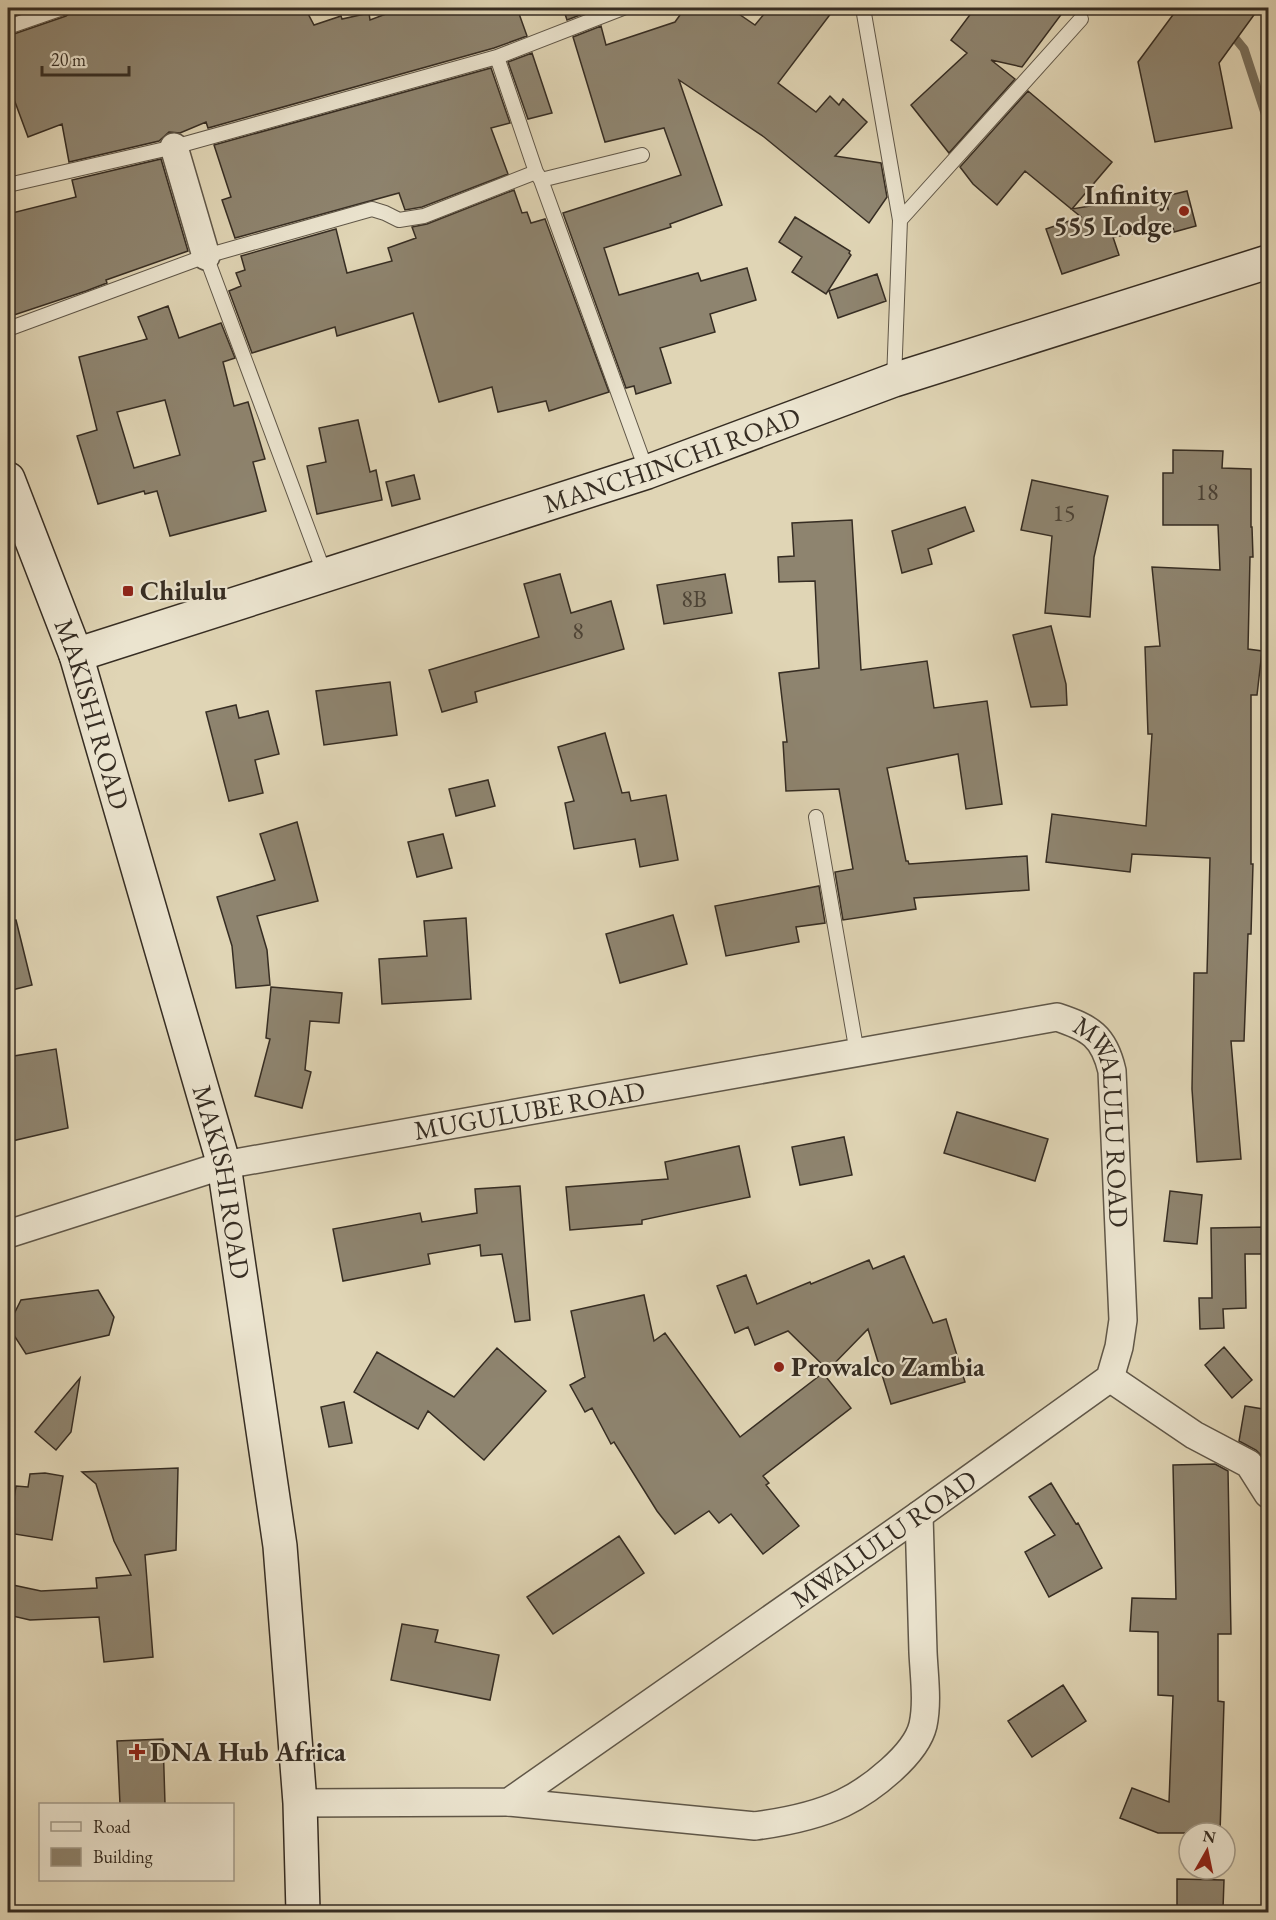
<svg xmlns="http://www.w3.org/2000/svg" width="1276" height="1920" viewBox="0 0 1276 1920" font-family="'EB Garamond',serif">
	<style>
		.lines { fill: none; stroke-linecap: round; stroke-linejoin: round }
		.stream { stroke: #79705d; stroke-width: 9 }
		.building { fill: #8e846f; stroke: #362d23; stroke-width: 1.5; fill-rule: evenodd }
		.service-casing { stroke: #605748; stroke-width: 16 }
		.minor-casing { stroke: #605748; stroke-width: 30 }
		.secondary-casing { stroke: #362d23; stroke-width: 36 }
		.service { stroke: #ebe4cf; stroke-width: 14 }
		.minor { stroke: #ebe4cf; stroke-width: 27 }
		.secondary { stroke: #ebe4cf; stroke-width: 33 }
		.poi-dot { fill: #8f2418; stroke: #ebe4cf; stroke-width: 2 }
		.labels { text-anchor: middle; stroke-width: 4.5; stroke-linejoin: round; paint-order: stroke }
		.number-label { font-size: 24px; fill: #4c4336 }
		.poi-label { font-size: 27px; font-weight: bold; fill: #362d23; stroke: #ebe4cf; text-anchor: start }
		.street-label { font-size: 27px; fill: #362d23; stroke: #ebe4cf }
	</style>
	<rect width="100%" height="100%" fill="#e0d5b5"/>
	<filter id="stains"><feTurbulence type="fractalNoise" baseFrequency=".00333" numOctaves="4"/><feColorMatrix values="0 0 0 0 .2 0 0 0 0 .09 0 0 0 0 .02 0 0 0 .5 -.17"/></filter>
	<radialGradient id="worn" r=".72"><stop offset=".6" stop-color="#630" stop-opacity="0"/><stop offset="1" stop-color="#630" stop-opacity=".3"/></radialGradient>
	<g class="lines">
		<path class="stream" d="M 1230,32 L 1244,49 L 1268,122"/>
	</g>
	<path class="building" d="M 8,8 L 37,8 L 8,18 Z
		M 72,8 L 305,8 L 314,25 L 341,16 L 342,19 L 369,13 L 370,20 L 402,8 L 517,8 L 527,36 L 494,48 L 208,128 L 206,122 L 180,133 L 169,132 L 159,141 L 69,162 L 62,124 L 28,137 L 8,83 L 8,36 L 66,16 L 70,13 Z
		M 563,8 L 595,8 L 596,9 L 567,20 Z
		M 685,8 L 730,8 L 755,25 L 769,8 L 835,8 L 778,83 L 816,112 L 830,96 L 839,105 L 843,99 L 867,122 L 835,156 L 881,163 L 887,197 L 869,223 L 764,137 L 679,80 L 722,205 L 670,224 L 671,227 L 604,248 L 619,295 L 698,273 L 701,281 L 747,268 L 756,300 L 710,314 L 715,332 L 660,348 L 671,383 L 636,394 L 634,386 L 626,388 L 563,213 L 681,175 L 664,128 L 605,142 L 573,37 L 601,26 L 606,45 L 675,22 Z
		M 975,8 L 1066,8 L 1022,67 L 991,60 L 1015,79 L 949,153 L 911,105 L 967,53 L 951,40 Z
		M 1178,8 L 1259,8 L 1219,63 L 1232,128 L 1155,142 L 1138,62 Z
		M 532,53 L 552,113 L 528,119 L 508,62 Z
		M 491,68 L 510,123 L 491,128 L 508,174 L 422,207 L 405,210 L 399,193 L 235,238 L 222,200 L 231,197 L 214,145 Z
		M 1028,91 L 1112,162 L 1072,209 L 1139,198 L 1140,203 L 1156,199 L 1168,209 L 1166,196 L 1187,191 L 1196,226 L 1174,232 L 1173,227 L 1113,237 L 1119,255 L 1062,274 L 1046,229 L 1081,217 L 1025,171 L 997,205 L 973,184 L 960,167 Z
		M 161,159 L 188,251 L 106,280 L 107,283 L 86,291 L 8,317 L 8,214 L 76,197 L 72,180 Z
		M 514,190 L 522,213 L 527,212 L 531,223 L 545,219 L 609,392 L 549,411 L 546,401 L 498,412 L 492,387 L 439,402 L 413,313 L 337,336 L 335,327 L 252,353 L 229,291 L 241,286 L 236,273 L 245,270 L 241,256 L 336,229 L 347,273 L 392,261 L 388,248 L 416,238 L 412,227 L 427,224 Z
		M 795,217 L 850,251 L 849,253 L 851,255 L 826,294 L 792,272 L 802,257 L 779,242 Z
		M 877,274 L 886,301 L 838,318 L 829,291 Z
		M 168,306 L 179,338 L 221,323 L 235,358 L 223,362 L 234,406 L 248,402 L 265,459 L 253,462 L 266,511 L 170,536 L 157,491 L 145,494 L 144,491 L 98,504 L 77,436 L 97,430 L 79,357 L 147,339 L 138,317 ZM 165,400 L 180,455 L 134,468 L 117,412 Z
		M 358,420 L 370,472 L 376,470 L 382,500 L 317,514 L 307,466 L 326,462 L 319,428 Z
		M 1173,450 L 1223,451 L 1222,468 L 1251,469 L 1251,527 L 1252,527 L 1253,557 L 1250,557 L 1248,649 L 1262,651 L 1257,695 L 1251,695 L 1251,864 L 1253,864 L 1251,934 L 1248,934 L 1244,1041 L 1231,1041 L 1241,1159 L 1197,1162 L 1192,1089 L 1194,973 L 1207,973 L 1210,858 L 1132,854 L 1130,872 L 1046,862 L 1052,814 L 1146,826 L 1152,734 L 1148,734 L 1145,647 L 1160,646 L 1152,567 L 1220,570 L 1218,525 L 1163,525 L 1163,473 L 1173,473 Z
		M 414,475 L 420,499 L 392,506 L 386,482 Z
		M 1032,480 L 1108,496 L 1094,557 L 1090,617 L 1045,613 L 1052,536 L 1021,530 Z
		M 965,507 L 974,531 L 928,549 L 932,564 L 902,573 L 892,531 Z
		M 852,520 L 861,670 L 927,661 L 934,708 L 987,701 L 1002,804 L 966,809 L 958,754 L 887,768 L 906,861 L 908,861 L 909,864 L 1027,856 L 1029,890 L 914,898 L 916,909 L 843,920 L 835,872 L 853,869 L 839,789 L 786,791 L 783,742 L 787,742 L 779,673 L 819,668 L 815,581 L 779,582 L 778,557 L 794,556 L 792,523 Z
		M 560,574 L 571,613 L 611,601 L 624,649 L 475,692 L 477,702 L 442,712 L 429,670 L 539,637 L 524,584 Z
		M 725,574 L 732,613 L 664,624 L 657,585 Z
		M 1051,626 L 1066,684 L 1067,705 L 1031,707 L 1013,635 Z
		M 390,682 L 397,735 L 324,745 L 316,691 Z
		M 236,705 L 239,718 L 268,711 L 279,754 L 255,760 L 263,793 L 229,801 L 206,712 Z
		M 605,733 L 622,793 L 629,792 L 631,801 L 666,795 L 678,860 L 640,867 L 635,839 L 574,849 L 565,803 L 574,801 L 558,747 Z
		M 488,780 L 495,806 L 456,816 L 449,789 Z
		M 297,822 L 318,901 L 257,916 L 267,950 L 270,985 L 236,988 L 232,946 L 217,897 L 275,880 L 260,834 Z
		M 443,834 L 452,868 L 417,877 L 408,842 Z
		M 819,886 L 825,923 L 796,927 L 799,942 L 726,956 L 715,906 Z
		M 673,915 L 687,964 L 620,983 L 606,934 Z
		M 466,918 L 471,999 L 382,1004 L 379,959 L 427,956 L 424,921 Z
		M 16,920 L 32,985 L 8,991 L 8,921 Z
		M 271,987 L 342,993 L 339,1023 L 310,1021 L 305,1070 L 311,1072 L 302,1108 L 255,1096 L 270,1039 L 266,1038 Z
		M 56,1049 L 68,1128 L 12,1141 L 8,1115 L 8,1057 Z
		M 957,1112 L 1048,1139 L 1035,1181 L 944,1153 Z
		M 844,1137 L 852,1175 L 800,1185 L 792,1147 Z
		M 739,1146 L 750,1197 L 642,1220 L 642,1224 L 570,1230 L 566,1187 L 668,1179 L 665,1162 Z
		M 520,1186 L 530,1320 L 515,1322 L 502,1254 L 481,1256 L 480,1245 L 428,1254 L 430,1264 L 343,1281 L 333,1229 L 420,1213 L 422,1222 L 477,1213 L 475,1189 Z
		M 1170,1191 L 1202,1195 L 1197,1244 L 1164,1241 Z
		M 1269,1227 L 1269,1254 L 1245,1254 L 1246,1308 L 1223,1309 L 1224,1328 L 1200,1329 L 1199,1298 L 1212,1298 L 1211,1228 Z
		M 904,1256 L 933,1323 L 946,1319 L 965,1382 L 891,1404 L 868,1329 L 828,1370 L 788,1331 L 755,1345 L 748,1327 L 735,1333 L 717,1286 L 746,1275 L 757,1304 L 810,1282 L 811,1284 L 869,1260 L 873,1269 Z
		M 98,1290 L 114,1317 L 109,1335 L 26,1354 L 8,1326 L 21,1300 Z
		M 644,1295 L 654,1341 L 665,1333 L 740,1437 L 823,1373 L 851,1408 L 763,1476 L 769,1483 L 766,1485 L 799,1526 L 763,1554 L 731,1514 L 719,1523 L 709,1511 L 675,1534 L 657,1511 L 614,1442 L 611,1444 L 592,1408 L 585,1412 L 570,1385 L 585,1377 L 571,1311 Z
		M 1224,1347 L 1252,1380 L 1232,1398 L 1205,1365 Z
		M 497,1348 L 546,1391 L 484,1460 L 428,1411 L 418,1429 L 354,1392 L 377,1352 L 454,1397 Z
		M 80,1378 L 71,1432 L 56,1450 L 35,1432 Z
		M 344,1402 L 352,1443 L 329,1447 L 321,1407 Z
		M 1245,1406 L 1269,1410 L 1269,1436 L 1264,1458 L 1256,1450 L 1239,1441 Z
		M 1215,1464 L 1228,1471 L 1231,1634 L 1218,1634 L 1218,1701 L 1224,1702 L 1220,1833 L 1158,1833 L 1120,1818 L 1132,1788 L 1169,1802 L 1173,1696 L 1158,1695 L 1158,1632 L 1130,1631 L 1132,1598 L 1176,1599 L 1173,1465 Z
		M 178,1468 L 176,1550 L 145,1555 L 153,1657 L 104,1662 L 99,1617 L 30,1620 L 8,1615 L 8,1584 L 41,1591 L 97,1588 L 96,1578 L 131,1575 L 114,1541 L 96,1484 L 82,1472 Z
		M 45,1473 L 63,1476 L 52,1540 L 8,1533 L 16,1486 L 28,1487 L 30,1474 Z
		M 1051,1483 L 1076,1524 L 1078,1523 L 1102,1568 L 1049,1597 L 1025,1552 L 1055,1535 L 1029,1497 Z
		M 619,1536 L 644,1573 L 553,1634 L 527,1597 Z
		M 402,1624 L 438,1630 L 435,1642 L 499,1655 L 490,1700 L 391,1680 Z
		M 1063,1685 L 1086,1721 L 1032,1757 L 1008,1721 Z
		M 163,1739 L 165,1804 L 120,1804 L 117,1741 Z
		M 1177,1879 L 1224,1880 L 1223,1909 L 1177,1908 Z"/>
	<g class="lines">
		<g class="service-casing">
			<path id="service" d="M 863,8 L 900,220 L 894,380
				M 8,27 L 63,8
				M 497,57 L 536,172 L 541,180 L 647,472
				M 541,180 L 642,155
				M 8,185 L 174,147 L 497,57 L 623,8
				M 900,220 L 1081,19
				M 206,256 L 325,575
				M 8,329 L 206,256 L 372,209 L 385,213 L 399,220 L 424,216 L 536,172
				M 816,817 L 857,1053"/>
		</g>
		<g class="minor-casing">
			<g id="minor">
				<path d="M 174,147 L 206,256"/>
				<path id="s1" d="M 8,1234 L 224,1165 L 1057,1017 C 1090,1028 1104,1036 1112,1071 L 1123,1320 L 1119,1347 L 1110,1378 L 919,1515 L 509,1802 L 300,1803"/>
				<path d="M 1110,1378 L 1194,1435 L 1249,1464 L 1268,1494"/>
				<path d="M 509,1802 L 755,1826 C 785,1822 816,1816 843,1803 C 870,1790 916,1755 923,1725 C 928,1702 924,1675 923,1652 C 922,1606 920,1561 919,1515"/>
			</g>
		</g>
		<g class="secondary-casing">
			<g id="secondary">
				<path id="s2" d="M 8,479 L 76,655 L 224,1165 L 280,1546 L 300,1803 L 303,1912"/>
				<path id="s3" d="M 76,655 L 647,472 L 894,380 L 1268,262"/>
			</g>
		</g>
		<use href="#service" class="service"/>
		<use href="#minor" class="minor"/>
		<use href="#secondary" class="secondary"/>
	</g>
	<g class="poi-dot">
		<circle cx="1184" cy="211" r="6"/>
		<rect x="122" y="585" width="12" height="12" rx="3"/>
		<circle cx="779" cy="1367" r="6"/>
		<path d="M134 1743h6v6h6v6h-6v6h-6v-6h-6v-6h6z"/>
	</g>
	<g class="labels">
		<g class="number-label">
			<text x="1207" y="500">18</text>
			<text x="1064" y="521">15</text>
			<text x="694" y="607">8B</text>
			<text x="578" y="639">8</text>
		</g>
		<g class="poi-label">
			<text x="1172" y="204" text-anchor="end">Infinity<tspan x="1172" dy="31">555 Lodge</tspan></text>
			<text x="140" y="600">Chilulu</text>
			<text x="791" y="1376">Prowalco Zambia</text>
			<text x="150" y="1761">DNA Hub Africa</text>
		</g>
		<g class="street-label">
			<text dy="9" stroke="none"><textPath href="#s3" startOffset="627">MANCHINCHI ROAD</textPath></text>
			<text dy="9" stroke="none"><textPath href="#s2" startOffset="250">MAKISHI ROAD</textPath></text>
			<text dy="9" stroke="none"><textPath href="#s1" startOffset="537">MUGULUBE ROAD</textPath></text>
			<text dy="9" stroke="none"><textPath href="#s1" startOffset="1202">MWALULU ROAD</textPath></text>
			<text dy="9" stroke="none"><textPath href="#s2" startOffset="736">MAKISHI ROAD</textPath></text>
			<text transform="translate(884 1539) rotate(-35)" y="9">MWALULU ROAD</text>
		</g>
	</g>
	<rect width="1276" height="1920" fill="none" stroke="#e0d5b5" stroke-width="30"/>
	<rect x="9" y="9" width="1258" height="1902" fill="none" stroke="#362d23" stroke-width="3"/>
	<rect x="15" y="15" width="1246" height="1890" fill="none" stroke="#362d23" stroke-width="1.5"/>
	<rect x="39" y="1803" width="195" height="78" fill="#ebe4cf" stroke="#a39b8a" stroke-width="1.5"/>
	<rect x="51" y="1822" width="30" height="9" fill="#ebe4cf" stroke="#a39b8a" stroke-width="1.5"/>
	<text x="93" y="1833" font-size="18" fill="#362d23">Road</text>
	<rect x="51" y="1848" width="30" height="18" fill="#8e846f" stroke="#a39b8a" stroke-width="1.5"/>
	<text x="93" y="1863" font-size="18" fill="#362d23">Building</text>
	<g transform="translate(1207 1851) rotate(9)"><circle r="28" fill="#ebe4cf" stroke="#a39b8a" stroke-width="1.5"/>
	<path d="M0-4.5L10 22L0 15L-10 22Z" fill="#8f2418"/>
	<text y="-9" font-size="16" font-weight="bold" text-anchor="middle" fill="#362d23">N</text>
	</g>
	<path d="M42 66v9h87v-9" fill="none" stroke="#362d23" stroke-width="3"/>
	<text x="51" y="66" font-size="18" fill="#362d23" stroke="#ebe4cf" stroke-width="4.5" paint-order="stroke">20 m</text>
	<rect width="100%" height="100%" filter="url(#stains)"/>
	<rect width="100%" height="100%" fill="url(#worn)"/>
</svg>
